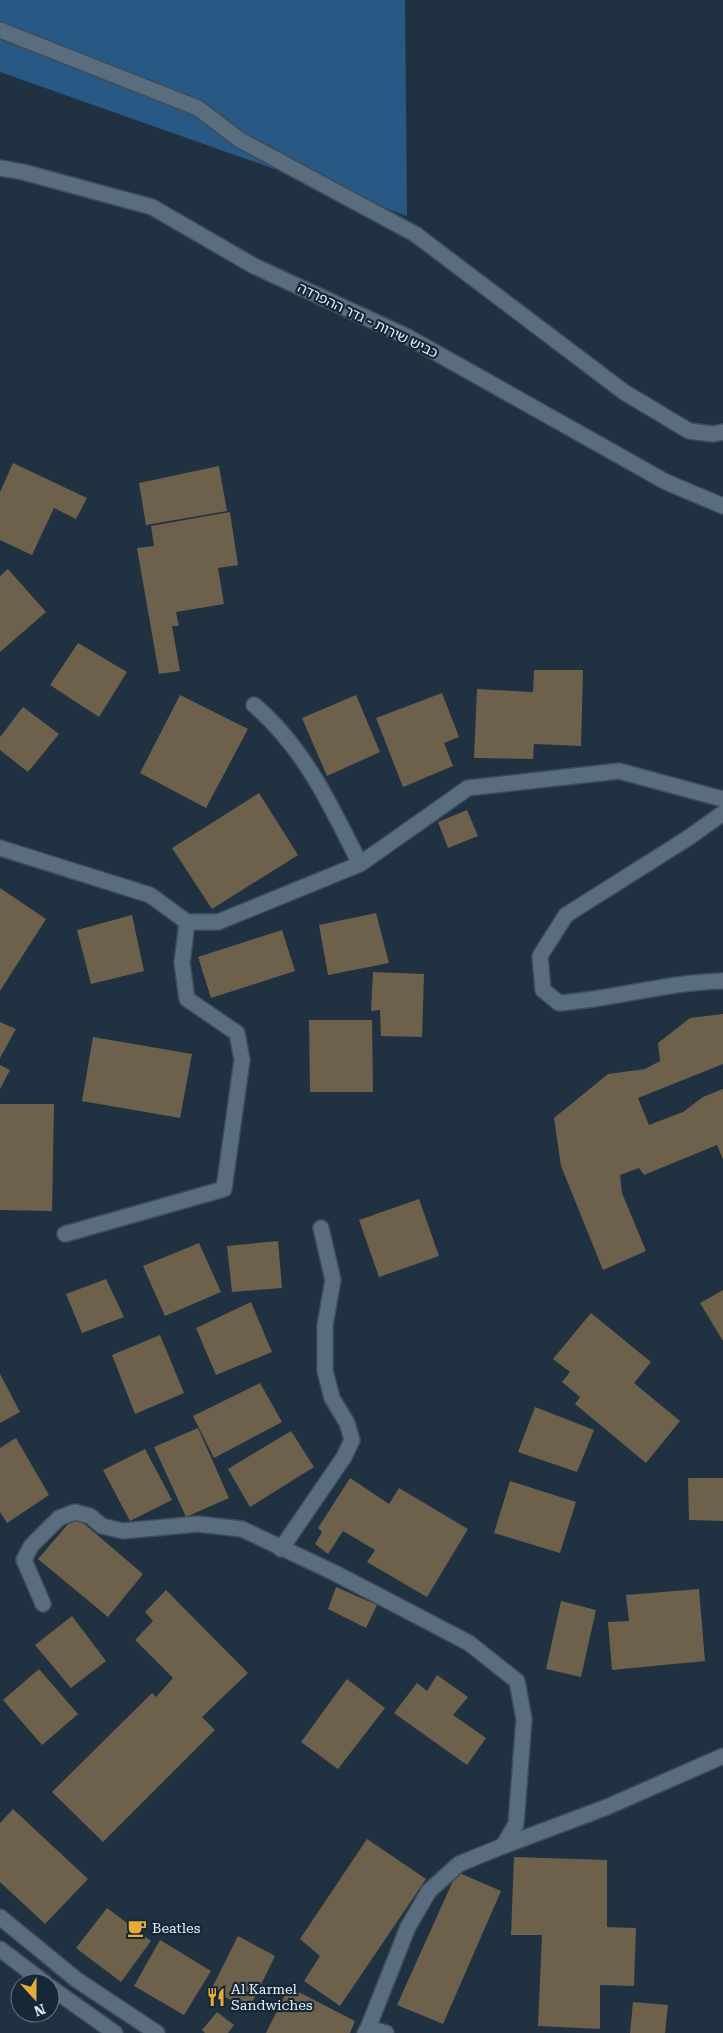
<svg xmlns="http://www.w3.org/2000/svg" width="723" height="2033" viewBox="0 0 723 2033" font-family="'Roboto Serif','Noto Sans Hebrew',serif">
	<style>
		.green { fill: #275984 }
		.building { fill: #6e614b }
		.lines { fill: none; stroke-linecap: round; stroke-linejoin: round }
		.street-casing { stroke: #3d4c59; stroke-width: 18 }
		.secondary-casing { stroke: #3d4c59; stroke-width: 18 }
		.street { stroke: #5a6d7f; stroke-width: 15 }
		.secondary { stroke: #5a6d7f; stroke-width: 15 }
		.labels { text-anchor: middle; stroke-width: 4.5; stroke-linejoin: round; paint-order: stroke }
		.street-label { font-size: 14px; fill: #e4eff9; stroke: #162736 }
		.poi-label { font-size: 14px; fill: #e4eff9; stroke: #162736; text-anchor: start }
	</style>
	<rect width="100%" height="100%" fill="#203141"/>
	<path class="green" d="M 0,0 L 405,0 L 407,216 L 0,72 Z"/>
	<path class="building" d="M 13,463 L 87,498 L 76,519 L 54,508 L 32,555 L 0,540 L 0,492 Z
		M 219,466 L 227,511 L 146,525 L 139,483 Z
		M 230,512 L 238,565 L 218,568 L 224,604 L 176,612 L 179,626 L 172,626 L 180,671 L 159,674 L 137,548 L 154,546 L 151,526 Z
		M 8,569 L 46,612 L 0,652 L 0,576 Z
		M 78,643 L 127,672 L 99,717 L 50,685 Z
		M 534,670 L 583,670 L 581,746 L 534,744 L 533,759 L 474,758 L 477,689 L 533,692 Z
		M 442,693 L 459,737 L 444,743 L 453,766 L 403,787 L 376,718 Z
		M 180,695 L 248,729 L 206,808 L 140,773 Z
		M 356,695 L 380,752 L 327,776 L 302,718 Z
		M 23,707 L 59,734 L 28,772 L 0,750 L 0,737 Z
		M 259,793 L 298,855 L 212,909 L 172,848 Z
		M 467,810 L 478,836 L 448,848 L 438,822 Z
		M 0,888 L 46,919 L 0,991 Z
		M 376,913 L 389,963 L 328,975 L 319,925 Z
		M 132,915 L 144,971 L 91,984 L 77,930 Z
		M 282,930 L 295,971 L 211,998 L 198,957 Z
		M 373,972 L 424,974 L 422,1037 L 381,1036 L 380,1010 L 371,1011 Z
		M 723,1014 L 723,1064 L 638,1098 L 649,1125 L 683,1112 L 703,1097 L 723,1089 L 723,1159 L 717,1145 L 644,1175 L 639,1168 L 620,1175 L 622,1193 L 646,1251 L 603,1270 L 561,1166 L 554,1118 L 608,1074 L 645,1069 L 660,1061 L 658,1043 L 690,1018 Z
		M 309,1020 L 372,1020 L 373,1092 L 310,1092 Z
		M 0,1022 L 16,1029 L 0,1058 Z
		M 93,1037 L 192,1054 L 180,1118 L 82,1101 Z
		M 0,1065 L 10,1070 L 0,1089 Z
		M 0,1104 L 54,1104 L 52,1211 L 0,1210 Z
		M 419,1199 L 439,1256 L 379,1277 L 359,1220 Z
		M 278,1241 L 282,1288 L 232,1292 L 227,1246 Z
		M 199,1243 L 221,1292 L 165,1316 L 143,1266 Z
		M 106,1279 L 124,1317 L 82,1333 L 66,1294 Z
		M 723,1290 L 723,1341 L 700,1303 Z
		M 251,1302 L 272,1352 L 216,1375 L 196,1328 Z
		M 591,1313 L 651,1362 L 634,1383 L 680,1421 L 646,1463 L 575,1404 L 580,1397 L 562,1382 L 570,1372 L 553,1359 Z
		M 160,1335 L 184,1393 L 135,1414 L 112,1355 Z
		M 0,1374 L 20,1412 L 0,1423 Z
		M 260,1383 L 282,1422 L 214,1458 L 193,1416 Z
		M 535,1407 L 594,1430 L 577,1472 L 518,1452 Z
		M 198,1428 L 229,1498 L 186,1517 L 154,1447 Z
		M 291,1431 L 314,1467 L 250,1507 L 228,1469 Z
		M 16,1438 L 49,1495 L 7,1523 L 0,1512 L 0,1448 Z
		M 145,1449 L 172,1500 L 130,1521 L 103,1470 Z
		M 350,1478 L 389,1504 L 399,1488 L 468,1529 L 427,1597 L 367,1562 L 375,1550 L 343,1531 L 328,1554 L 315,1544 L 322,1532 L 318,1528 Z
		M 688,1478 L 723,1478 L 723,1521 L 689,1520 Z
		M 510,1481 L 576,1502 L 560,1553 L 494,1533 Z
		M 75,1516 L 143,1574 L 108,1617 L 38,1559 Z
		M 336,1587 L 377,1605 L 366,1628 L 328,1609 Z
		M 699,1589 L 705,1661 L 612,1670 L 608,1622 L 629,1621 L 626,1595 Z
		M 166,1590 L 248,1673 L 202,1717 L 215,1730 L 103,1842 L 52,1792 L 152,1693 L 156,1697 L 173,1678 L 135,1640 L 153,1621 L 145,1612 Z
		M 561,1601 L 596,1610 L 581,1677 L 546,1669 Z
		M 72,1616 L 106,1661 L 71,1688 L 35,1645 Z
		M 39,1669 L 78,1714 L 42,1745 L 3,1700 Z
		M 437,1675 L 468,1697 L 453,1715 L 486,1738 L 467,1765 L 394,1713 L 417,1683 L 427,1691 Z
		M 347,1679 L 385,1708 L 338,1769 L 301,1742 Z
		M 13,1809 L 88,1879 L 45,1924 L 0,1882 L 0,1823 Z
		M 367,1839 L 426,1879 L 340,2006 L 304,1981 L 320,1956 L 300,1939 Z
		M 514,1857 L 607,1860 L 607,1927 L 636,1928 L 634,1986 L 600,1985 L 600,2029 L 538,2026 L 542,1935 L 511,1935 Z
		M 457,1872 L 501,1891 L 443,2024 L 397,2005 Z
		M 107,1908 L 151,1941 L 121,1982 L 76,1948 Z
		M 238,1936 L 275,1956 L 249,2009 L 211,1990 Z
		M 160,1940 L 211,1971 L 184,2015 L 134,1986 Z
		M 289,1987 L 355,2021 L 350,2033 L 266,2033 Z
		M 633,2002 L 668,2005 L 665,2033 L 630,2033 Z
		M 217,2012 L 234,2025 L 228,2033 L 205,2033 L 202,2030 Z"/>
	<g class="lines">
		<g class="street-casing">
			<path id="street" d="M 0,30 L 198,108 L 240,140 L 415,234 L 624,392 L 689,431 L 713,434 L 723,432
				M 0,168 L 23,172 L 152,207 L 254,266 L 408,337 L 666,482 L 723,506
				M 254,705 C 303,746 332,807 360,864
				M 723,813 L 688,838 L 566,915 L 540,956 L 543,990 L 559,1003 C 614,999 668,982 723,981
				M 0,848 L 150,895 L 187,922 L 218,922 L 360,864 L 468,788 L 619,771 L 723,799
				M 65,1234 L 224,1189 L 242,1060 L 237,1033 L 187,999 L 182,963 L 187,922
				M 281,1549 L 344,1457 L 352,1440 L 347,1423 L 332,1398 L 325,1371 L 325,1325 L 333,1280 L 321,1228
				M 43,1604 L 24,1560 L 31,1546 L 59,1518 L 75,1512 L 90,1516 L 102,1526 L 123,1531 L 198,1524 L 242,1529 L 335,1573 L 469,1643 L 517,1681 L 524,1719 L 516,1824 L 503,1846 L 459,1864 L 429,1891 L 408,1927 L 368,2028
				M 503,1846 L 607,1807 L 723,1756
				M 365,2033 L 368,2028 L 386,2033"/>
		</g>
		<g class="secondary-casing">
			<path id="secondary" d="M 0,1917 L 77,1980 L 157,2033
				M 0,1949 L 45,1983
				M 50,1987 L 115,2033"/>
		</g>
		<use href="#street" class="street"/>
		<use href="#secondary" class="secondary"/>
	</g>
	<defs>
		<g id="cafe-bare" transform="scale(1.5)"><path d="M-5.5-4.5H6V0H3Q3 3.5 0 3.5H-2.5Q-5.5 3.5-5.5 0ZM3-3.2v2h1.7v-2ZM-6 4.5H4V6H-6Z" fill="#e9ab38" stroke="#162736" stroke-width="2.5" paint-order="stroke"/></g>
		<g id="restaurant-bare" transform="scale(1.5)"><path d="M-5-6h1v4h1v-4h1v4h1v-4h1v5L-1.5 .5V6h-2V.5L-5-1ZM5-6V6H3V1.5H1.5Q1.5-4 5-6Z" fill="#e9ab38" stroke="#162736" stroke-width="2.5" paint-order="stroke"/></g>
	</defs>
	<g fill-rule="evenodd">
		<use href="#cafe-bare" x="137" y="1928"/>
		<use href="#restaurant-bare" x="216" y="1997"/>
	</g>
	<g class="labels">
		<g class="street-label">
			<text transform="translate(368 320) rotate(26)" y="5">כביש שירות - גדר ההפרדה</text>
		</g>
		<g class="poi-label">
			<text x="152" y="1933">Beatles</text>
			<text x="231" y="1994">Al Karmel<tspan x="231" dy="16">Sandwiches</tspan></text>
		</g>
	</g>
	<g transform="translate(35 1998) rotate(159)"><circle r="24" fill="#162736" stroke="#687784"/>
	<path d="M0-4L9 19L0 12L-9 19Z" fill="#e9ab38"/>
	<text y="-8" font-size="14" font-weight="bold" text-anchor="middle" fill="#e4eff9">N</text>
	</g>
</svg>
